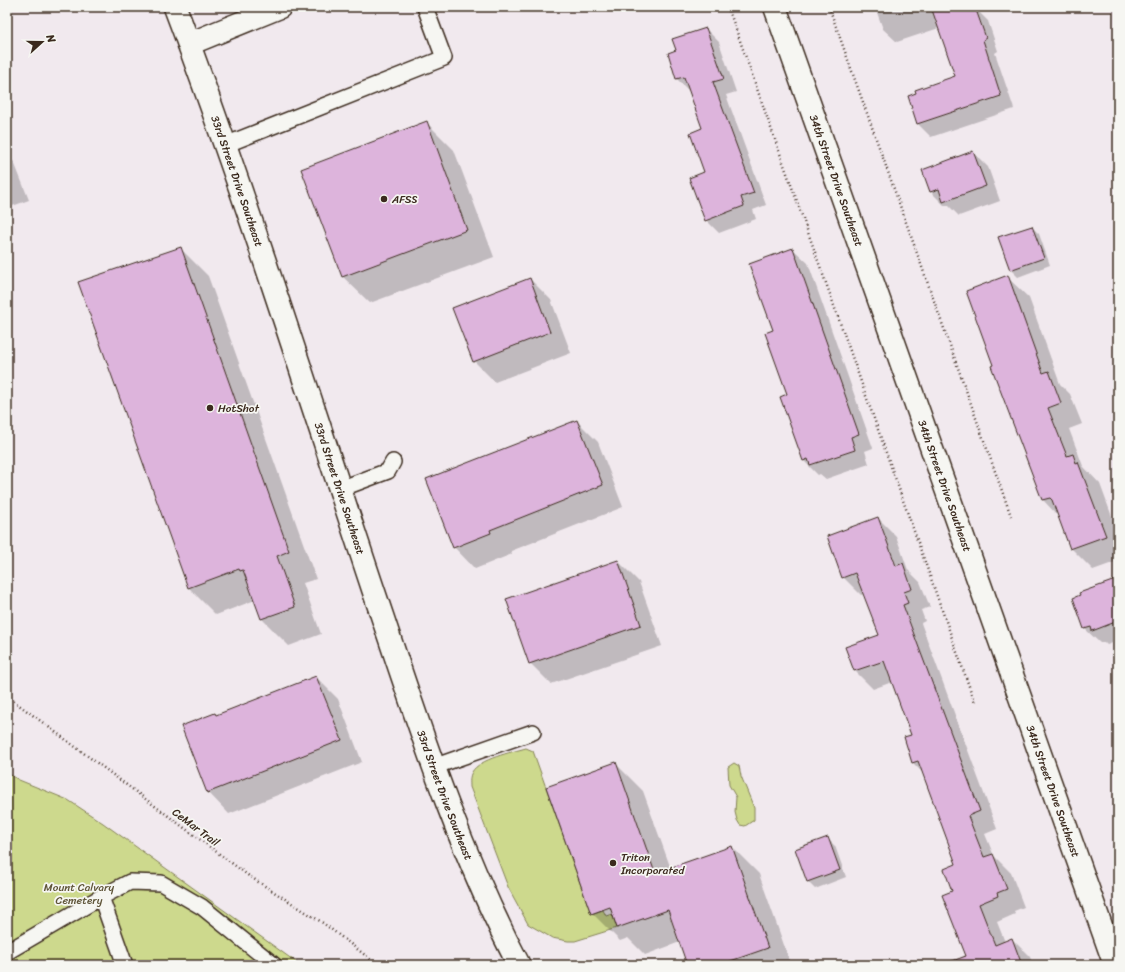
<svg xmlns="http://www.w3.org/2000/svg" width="1125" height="972" viewBox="0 0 1125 972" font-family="Sriracha,sans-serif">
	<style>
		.green { fill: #cdd98d; stroke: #848256 }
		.shadow { fill: #0003 }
		.building { fill: #ddb4dc; stroke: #3b2a1e }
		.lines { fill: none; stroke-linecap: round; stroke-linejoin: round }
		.lane-casing { stroke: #3b2a1e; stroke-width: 18 }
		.street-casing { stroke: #3b2a1e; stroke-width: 25 }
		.path { stroke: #3b2a1e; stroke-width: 2.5; stroke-dasharray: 1 3; stroke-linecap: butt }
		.lane { stroke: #f6f6f2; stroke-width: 15 }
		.street { stroke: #f6f6f2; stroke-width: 22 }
		.poi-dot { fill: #3b2a1e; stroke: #f6f6f2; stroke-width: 1.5 }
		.labels { text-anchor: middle; stroke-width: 3.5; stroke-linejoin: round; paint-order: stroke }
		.street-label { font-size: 11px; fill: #3b2a1e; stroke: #f6f6f2 }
		.poi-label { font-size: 11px; fill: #3b2a1e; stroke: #f6f6f2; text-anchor: start }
		.park-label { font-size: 11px; fill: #60563a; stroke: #f6f6f2 }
	</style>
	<rect width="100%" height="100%" fill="#f1e9ee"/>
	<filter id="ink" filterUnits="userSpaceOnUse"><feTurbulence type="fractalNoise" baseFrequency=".025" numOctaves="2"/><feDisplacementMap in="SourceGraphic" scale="8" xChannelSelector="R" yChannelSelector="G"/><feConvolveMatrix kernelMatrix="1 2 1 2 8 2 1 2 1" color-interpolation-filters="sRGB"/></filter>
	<g filter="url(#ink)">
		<path class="green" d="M 526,748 L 533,751 L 591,914 L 603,910 L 606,916 L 612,914 L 617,928 L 575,941 L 568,941 L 552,938 L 528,924 L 508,887 L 470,787 C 470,782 469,777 472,772 C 479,759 512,752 526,748 Z
			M 734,763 L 739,766 L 741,776 L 754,808 L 754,820 L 745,826 L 740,825 L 737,820 L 735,812 L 736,797 L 729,785 L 728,767 Z
			M 7,773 L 19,780 L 68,800 L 103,823 L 300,965 L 7,965 Z"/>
		<path class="shadow" d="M 875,7 L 975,8 L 988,21 L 998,51 L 995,53 L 1014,109 L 931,137 L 918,124 L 909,97 L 956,77 L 939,28 L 897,42 L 883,29 Z
			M 706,29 L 719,42 L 736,92 L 726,95 L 766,205 L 753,210 L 756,219 L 719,233 L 706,220 L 703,129 L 690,92 L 677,79 L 677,51 Z
			M 426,122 L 454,150 L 494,257 L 370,303 L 342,276 Z
			M 973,152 L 988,167 L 1000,201 L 959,216 L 948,205 L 945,206 L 931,192 L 923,171 Z
			M 7,155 L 14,162 L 29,200 L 7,208 Z
			M 1032,227 L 1039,234 L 1050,265 L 1018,277 L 1011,270 L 1000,238 Z
			M 180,248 L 208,276 L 316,579 L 303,583 L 321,634 L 289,646 L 261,618 L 255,600 L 216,615 L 188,587 Z
			M 793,249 L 808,263 L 873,448 L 865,451 L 869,464 L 826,479 L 820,474 L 818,475 L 803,460 L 774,331 Z
			M 1007,277 L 1029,298 L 1060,384 L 1070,394 L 1082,424 L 1069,429 L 1083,466 L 1100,484 L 1118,533 L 1118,561 L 1093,570 L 1071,548 L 1059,517 L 1043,500 L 993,367 L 995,366 Z
			M 530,279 L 551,300 L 571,353 L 495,382 L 474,361 Z
			M 577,421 L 598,442 L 623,507 L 511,551 L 512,554 L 475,569 L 454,547 Z
			M 878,518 L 896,536 L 908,570 L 920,582 L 930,607 L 921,610 L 925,621 L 921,623 L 997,829 L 985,834 L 994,856 L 1011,873 L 1024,907 L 1014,911 L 1015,914 L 997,922 L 1005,942 L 1012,939 L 1030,957 L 1033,965 L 957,965 L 955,960 L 966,955 L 953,891 L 957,865 L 923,773 L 913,763 L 912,735 L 892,682 L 873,689 L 855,671 L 847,647 L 880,635 L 864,594 L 861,595 L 843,577 Z
			M 618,561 L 639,582 L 662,646 L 551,684 L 530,663 Z
			M 1118,580 L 1118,641 L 1107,645 L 1104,642 L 1100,643 L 1085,629 L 1075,598 Z
			M 316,677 L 338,699 L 362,762 L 229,814 L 208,792 L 215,714 L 217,716 Z
			M 616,764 L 643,791 L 671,869 L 732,847 L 759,874 L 791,965 L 688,965 L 680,942 L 645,955 L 628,938 L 620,941 L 592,913 Z
			M 828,839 L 835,846 L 846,877 L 815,889 L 808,882 Z"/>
		<path class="building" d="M 931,7 L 975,7 L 986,38 L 983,40 L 1001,96 L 917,124 L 908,96 L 916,93 L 915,90 L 955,76 Z
			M 706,28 L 724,79 L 713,82 L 754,193 L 741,197 L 744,206 L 705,221 L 689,178 L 704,172 L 690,133 L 702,128 L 684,77 L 676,79 L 668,53 L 676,50 L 672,39 Z
			M 427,121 L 467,230 L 342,277 L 301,169 Z
			M 973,151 L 986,186 L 943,202 L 939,189 L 930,192 L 922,170 Z
			M 1032,226 L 1044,258 L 1010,270 L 998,237 Z
			M 181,247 L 289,551 L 277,556 L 295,607 L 261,619 L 243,570 L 240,571 L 239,569 L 188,588 L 78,282 Z
			M 793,248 L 859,434 L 851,437 L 855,450 L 810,465 L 808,459 L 803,461 L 780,397 L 787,394 L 765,333 L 773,330 L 749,264 Z
			M 1008,275 L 1043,373 L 1049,371 L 1061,403 L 1048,408 L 1067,456 L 1073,454 L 1076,463 L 1078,462 L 1106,536 L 1070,549 L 1052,500 L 1050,498 L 1042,500 L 991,366 L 993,365 L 966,291 Z
			M 530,278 L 550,332 L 473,362 L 452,308 Z
			M 577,420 L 603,485 L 490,530 L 491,533 L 453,548 L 426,479 Z
			M 878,517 L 896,566 L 903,563 L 912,589 L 904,592 L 908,603 L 903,605 L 980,811 L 968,816 L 984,857 L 993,854 L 1007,889 L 997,893 L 998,896 L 979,904 L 995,945 L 1012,938 L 1022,965 L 947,965 L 947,963 L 966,956 L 942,895 L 952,891 L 944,869 L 956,864 L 918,761 L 912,763 L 904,737 L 911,735 L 884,661 L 854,671 L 845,647 L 879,635 L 855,573 L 842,578 L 827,536 Z
			M 618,560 L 641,625 L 529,664 L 506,599 Z
			M 1118,579 L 1118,621 L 1092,631 L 1091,627 L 1084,629 L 1073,598 L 1080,595 L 1079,593 Z
			M 316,676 L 342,740 L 207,793 L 181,726 L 215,713 L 216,715 Z
			M 616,762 L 655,873 L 732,846 L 768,948 L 719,965 L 687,965 L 668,910 L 617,928 L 610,907 L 591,914 L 546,787 Z
			M 828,837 L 840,870 L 807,882 L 795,849 Z"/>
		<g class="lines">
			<g class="lane-casing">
				<path id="lane" d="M 225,145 L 444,58 L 425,7
					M 340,489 L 388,471 L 393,462
					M 433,767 L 533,732
					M 101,897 L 125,965
					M 7,952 L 101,897 L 130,882 L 161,883 L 202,907 L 274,965"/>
			</g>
			<g class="street-casing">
				<g id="street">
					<path id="s1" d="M 175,7 C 247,198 308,394 373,589 C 416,716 456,846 519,965"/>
					<path id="s2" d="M 775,7 L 1115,965"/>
					<path d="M 189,44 L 280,7"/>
				</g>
			</g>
			<path class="path" d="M 728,7 L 975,703
				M 829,7 L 1011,516
				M 7,696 L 249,876 L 323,923 L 378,965"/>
			<use href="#lane" class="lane"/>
			<use href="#street" class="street"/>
		</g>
	</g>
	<g class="poi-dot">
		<circle cx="384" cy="199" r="4"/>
		<circle cx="210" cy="408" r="4"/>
		<circle cx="613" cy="863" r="4"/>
	</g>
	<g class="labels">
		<g class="street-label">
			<text dy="4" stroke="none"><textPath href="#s2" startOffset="184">34th Street Drive Southeast</textPath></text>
			<text dy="4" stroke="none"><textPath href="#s1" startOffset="185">33rd Street Drive Southeast</textPath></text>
			<text dy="4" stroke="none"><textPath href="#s2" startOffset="508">34th Street Drive Southeast</textPath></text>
			<text dy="4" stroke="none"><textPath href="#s1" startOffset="509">33rd Street Drive Southeast</textPath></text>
			<text dy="4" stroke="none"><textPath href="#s2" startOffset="832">34th Street Drive Southeast</textPath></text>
			<text dy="4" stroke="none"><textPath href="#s1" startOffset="833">33rd Street Drive Southeast</textPath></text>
			<text transform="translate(196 827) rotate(37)" y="4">CeMar Trail</text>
		</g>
		<g class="poi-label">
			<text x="392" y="203">AFSS</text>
			<text x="218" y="412">HotShot</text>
			<text x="621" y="861">Triton<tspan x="621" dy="13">Incorporated</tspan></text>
		</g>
		<g class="park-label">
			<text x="79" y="891">Mount Calvary<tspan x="79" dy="13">Cemetery</tspan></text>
		</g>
	</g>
	<rect width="1125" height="972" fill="none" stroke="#f6f6f2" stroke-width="24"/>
	<rect x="12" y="12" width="1101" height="948" fill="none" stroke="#3b2a1e" stroke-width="1.5" filter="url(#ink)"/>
	<g transform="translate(42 42) rotate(69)" stroke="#f6f6f2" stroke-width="3" paint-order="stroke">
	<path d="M0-3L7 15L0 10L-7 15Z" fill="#3b2a1e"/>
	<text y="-6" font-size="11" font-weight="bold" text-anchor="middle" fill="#3b2a1e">N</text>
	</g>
</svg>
